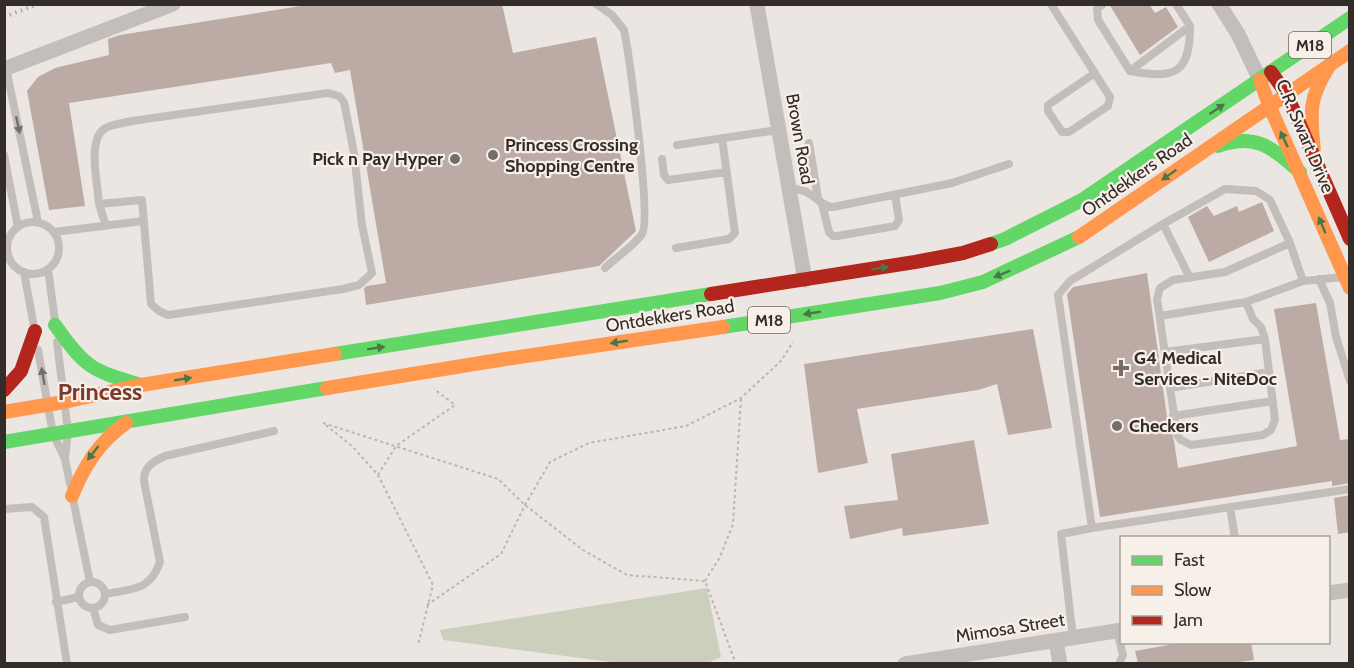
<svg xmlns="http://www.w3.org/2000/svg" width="1354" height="668" viewBox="0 0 1354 668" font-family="Cabin,sans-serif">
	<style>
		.green { fill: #cdcfbd }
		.building { fill: #bcaba5 }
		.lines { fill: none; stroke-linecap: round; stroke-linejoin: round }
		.path { stroke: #bcb6b3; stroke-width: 2; stroke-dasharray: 3 3; stroke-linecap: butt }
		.lane { stroke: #c3beba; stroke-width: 8 }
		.street { stroke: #c3beba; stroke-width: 15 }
		.fast { stroke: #63d668; stroke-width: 14 }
		.slow { stroke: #ff974d; stroke-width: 14 }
		.jam { stroke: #b3261e; stroke-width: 14 }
		.rail { stroke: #aba7a4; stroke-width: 4; stroke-dasharray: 1.5 4.5; stroke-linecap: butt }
		.oneway { fill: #497845 }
		.oneway2 { fill: #746e6a }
		.poi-dot { fill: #746d69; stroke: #f7f0e9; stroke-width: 2 }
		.labels { text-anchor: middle; stroke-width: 4.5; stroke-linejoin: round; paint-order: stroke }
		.shield { fill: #f7f0e9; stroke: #6e6763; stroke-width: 1.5 }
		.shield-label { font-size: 16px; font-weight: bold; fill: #342c29 }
		.street-label { font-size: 18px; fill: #342c29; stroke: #f7f0e9 }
		.poi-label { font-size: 18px; font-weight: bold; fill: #342c29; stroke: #f7f0e9; text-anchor: start }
		.district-label { font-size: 24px; font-weight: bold; fill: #793a2c; stroke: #f7f0e9 }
	</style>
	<rect width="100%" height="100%" fill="#ebe6e1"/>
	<path class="green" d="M 707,588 L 721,657 L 707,663 L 626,664 L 443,640 L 440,630 Z"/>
	<path class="building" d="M 313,4 L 502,4 L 513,53 L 596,37 L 636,231 L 599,266 L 366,305 L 364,288 L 367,286 L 386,283 L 350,70 L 335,73 L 331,63 L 69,103 L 85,206 L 49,210 L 27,91 L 38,77 L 55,68 L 109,55 L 108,39 L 120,35 Z
		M 1109,4 L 1149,4 L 1155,13 L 1166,7 L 1178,27 L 1140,55 Z
		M 1262,202 L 1274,231 L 1209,262 L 1188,217 L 1207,206 L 1214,216 L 1237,206 L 1239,212 Z
		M 1147,273 L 1167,417 L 1174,441 L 1178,468 L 1297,446 L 1274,309 L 1316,303 L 1340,440 L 1350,439 L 1350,483 L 1332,486 L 1332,481 L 1100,517 L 1067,294 L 1073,287 Z
		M 1033,329 L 1052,428 L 1008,435 L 997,384 L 978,390 L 857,409 L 868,463 L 818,473 L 804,364 Z
		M 974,440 L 989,524 L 903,536 L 902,528 L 850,539 L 844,506 L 898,500 L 891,454 Z
		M 1350,495 L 1350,532 L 1338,534 L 1334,498 Z
		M 1185,642 L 1251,642 L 1254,660 L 1232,663 L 1138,663 L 1135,651 Z"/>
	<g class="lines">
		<path class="path" d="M 323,423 L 498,479 L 525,505 L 583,550 L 627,575 L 705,581 L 736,664
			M 326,425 L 353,447 L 378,475 L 433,585 L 418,645
			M 378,475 L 396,446 L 455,405 L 434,389
			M 705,581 L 720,557 L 733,524 L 741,398
			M 427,605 L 501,554 L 525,505 L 550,462 L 589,443 L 686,426 L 741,398 L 781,361 L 793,342"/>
		<path class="lane" d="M 596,4 L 612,15 L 624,30 C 629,55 652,219 642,234 C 635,245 615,258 605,268
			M 1052,4 L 1052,6 L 1110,97 L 1108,106 L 1069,132 L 1062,132 L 1048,111 L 1048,105 L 1095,73
			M 1103,4 L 1097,9 L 1098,20 L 1130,71 L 1190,26 L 1176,4
			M 6,68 L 38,222
			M 1130,71 C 1174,79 1190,75 1190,26
			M 328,93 L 339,96 L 344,102 L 354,153 L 362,225 L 372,273 L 359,285 L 343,289 L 168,315 L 159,311 L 151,304 L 142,200 L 99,204 C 98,185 87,141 104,129 C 112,124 124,123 132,121 Z
			M 809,143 L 818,198
			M 677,145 L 778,130
			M 4,155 L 18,227
			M 662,159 L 664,175 L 668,180 L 727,172
			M 789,189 C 815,188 815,205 833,207 L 952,183 L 1009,164
			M 99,204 L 106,226
			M 822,204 L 829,232 L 833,236 L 837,236 L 895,226 L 899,220 L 895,195
			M7 248a26 26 0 1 1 52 0a26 26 0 1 1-52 0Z
			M 54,232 L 143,221
			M 676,248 L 729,239 L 735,233 L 722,138
			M 48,269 L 55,321
			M 24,272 L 34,327
			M 1190,278 L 1163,224 L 1225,189 L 1256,191 L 1270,200 L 1290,243
			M 1319,279 L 1330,303 L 1336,337 L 1350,381
			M 1303,281 L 1290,243 L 1225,272 L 1173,280 L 1160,288 L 1157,299 L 1177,435 L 1181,440 L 1191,445 L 1263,435 L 1271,430 L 1275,420 L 1265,339 L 1261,327 L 1253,319 L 1246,302 L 1303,281 L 1343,277
			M 1160,316 L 1246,302
			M 57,342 L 68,431 L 65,458
			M 38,350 L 53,434 L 65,459 L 70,484
			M 1165,352 L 1265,339
			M 1170,388 L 1269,372
			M 1173,416 L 1273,401
			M 73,499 L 90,582
			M 1230,507 L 1235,538
			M 4,509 L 32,507 L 44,517 L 67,664
			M 1092,528 L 1350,489
			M79 595a13 13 0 1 1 26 0a13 13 0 1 1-26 0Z
			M 105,594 C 132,589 150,591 160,562 L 144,481 C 143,467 154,461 165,456 L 274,431
			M 56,602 L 79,597
			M 93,608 L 98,625 L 110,630 L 185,617
			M 1117,631 L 1123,655 L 1119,664
			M 1073,638 L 1061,534 L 1092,528 L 1058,295 L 1070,281 L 1163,224"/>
		<path class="street" d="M 1219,4 L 1238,34 L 1260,80
			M 757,5 L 805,280
			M 4,69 L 173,4
			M 1328,593 L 1350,590
			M 1056,641 L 1060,664
			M 905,664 L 1122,630"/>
		<path class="fast" d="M 1218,146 C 1256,132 1272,148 1300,172
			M 991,244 L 1005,239 L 1082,200 L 1350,18
			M 55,325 C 86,368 90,370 141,385
			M 723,327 L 940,293 L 983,282 L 1079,237
			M 335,354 L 711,294
			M 4,442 L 327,388"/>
		<path class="slow" d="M 1260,80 L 1269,105 L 1350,288
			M 1314,152 C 1311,115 1307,101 1328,68
			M 1079,237 L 1350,51
			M 327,388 L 505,359 L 723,327
			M 4,412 L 64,402 L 141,385 L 335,354
			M 72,496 C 84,466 99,442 126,423"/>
		<path class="jam" d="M 1271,72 L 1286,93 L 1350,239
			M 711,294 L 915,262 L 963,253 L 991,244
			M 4,390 L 21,371 L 35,331"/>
		<path class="rail" d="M 4,17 L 38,4"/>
	</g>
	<defs><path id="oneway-solid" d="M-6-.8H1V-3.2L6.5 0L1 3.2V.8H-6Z" transform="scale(1.5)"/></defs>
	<g class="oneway">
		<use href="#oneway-solid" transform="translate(1217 109) rotate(-34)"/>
		<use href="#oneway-solid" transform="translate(1284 139) rotate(-115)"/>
		<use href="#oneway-solid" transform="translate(1169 175) rotate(145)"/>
		<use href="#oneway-solid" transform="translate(1322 225) rotate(-113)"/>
		<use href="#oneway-solid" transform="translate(880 268) rotate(-9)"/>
		<use href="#oneway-solid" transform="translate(1002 274) rotate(157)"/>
		<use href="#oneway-solid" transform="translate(812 313) rotate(171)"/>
		<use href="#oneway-solid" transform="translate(619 342) rotate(171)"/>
		<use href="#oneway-solid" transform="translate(376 348) rotate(-9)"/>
		<use href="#oneway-solid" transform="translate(183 379) rotate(-9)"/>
		<use href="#oneway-solid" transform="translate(93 453) rotate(128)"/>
	</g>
	<g class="oneway2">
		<use href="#oneway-solid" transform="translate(18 125) rotate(78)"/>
		<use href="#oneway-solid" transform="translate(43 376) rotate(-100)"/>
	</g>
	<g class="poi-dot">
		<circle cx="493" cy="155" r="6"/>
		<circle cx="455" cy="159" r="6"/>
		<path d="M1118 359h6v6h6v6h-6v6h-6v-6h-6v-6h6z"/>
		<circle cx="1117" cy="426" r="6"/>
	</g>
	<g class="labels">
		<g class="shield">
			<rect x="1289" y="32" width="42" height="26" rx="4.5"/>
			<rect x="748" y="307" width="42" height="26" rx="4.5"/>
		</g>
		<g class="shield-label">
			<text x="1310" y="51">M18</text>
			<text x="769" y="326">M18</text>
		</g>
		<g class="street-label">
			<text transform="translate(1305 136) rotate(67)" y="6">C.R. Swart Drive</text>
			<text transform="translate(800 139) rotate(80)" y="6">Brown Road</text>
			<text transform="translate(1137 175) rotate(-35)" y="6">Ontdekkers Road</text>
			<text transform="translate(670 316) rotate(-9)" y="6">Ontdekkers Road</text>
			<text transform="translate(1010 628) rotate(-9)" y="6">Mimosa Street</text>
		</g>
		<g class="poi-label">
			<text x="505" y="151">Princess Crossing<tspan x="505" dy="21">Shopping Centre</tspan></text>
			<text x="443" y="165" text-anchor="end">Pick n Pay Hyper</text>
			<text x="1134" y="364">G4 Medical<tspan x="1134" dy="21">Services - NiteDoc</tspan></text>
			<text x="1129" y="432">Checkers</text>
		</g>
		<g class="district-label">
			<text x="100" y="400">Princess</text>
		</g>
	</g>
	<rect width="1354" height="668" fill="none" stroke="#342c29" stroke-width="12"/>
	<rect x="1120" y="536" width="210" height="108" fill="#f7f0e9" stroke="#a9a29c" stroke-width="1.5"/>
	<rect x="1132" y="556" width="30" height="9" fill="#63d668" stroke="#a9a29c" stroke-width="1.5"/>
	<text x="1174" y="566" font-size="18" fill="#342c29">Fast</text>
	<rect x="1132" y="586" width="30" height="9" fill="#ff974d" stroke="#a9a29c" stroke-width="1.5"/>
	<text x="1174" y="596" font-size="18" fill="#342c29">Slow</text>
	<rect x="1132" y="616" width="30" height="9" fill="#b3261e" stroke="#a9a29c" stroke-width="1.5"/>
	<text x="1174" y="626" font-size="18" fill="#342c29">Jam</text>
</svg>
